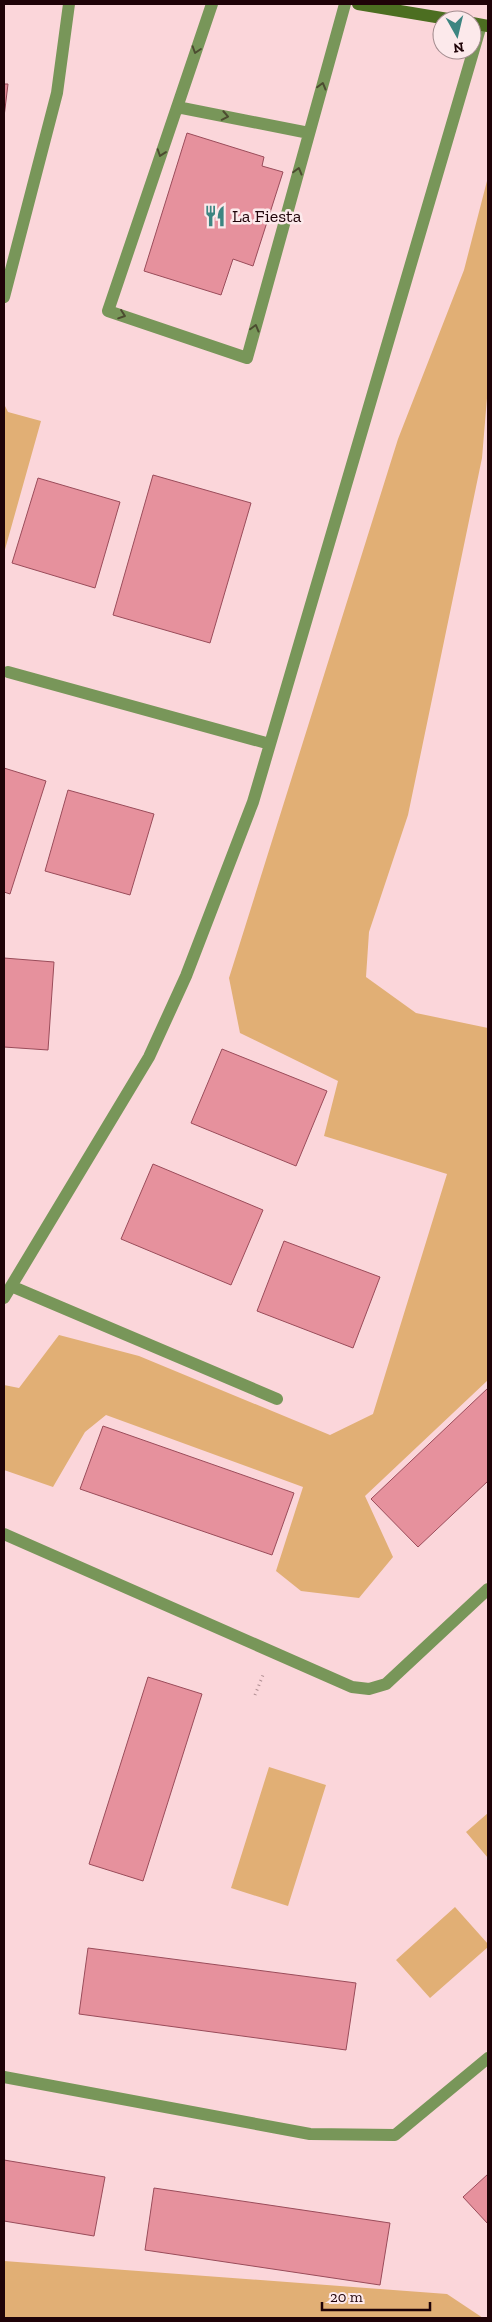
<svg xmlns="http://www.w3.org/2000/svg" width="492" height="2322" viewBox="0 0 492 2322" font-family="'Zilla Slab',serif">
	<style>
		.green { fill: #e1af75 }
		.building { fill: #e6919d; stroke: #9a4c5a }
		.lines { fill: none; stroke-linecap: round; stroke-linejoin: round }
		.path { stroke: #b08f93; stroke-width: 3; stroke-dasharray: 1 4; stroke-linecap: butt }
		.service { stroke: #789659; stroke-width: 12 }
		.secondary { stroke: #4c6e21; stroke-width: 12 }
		.oneway { stroke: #4c4c30 }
		.labels { text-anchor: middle; stroke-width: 5; stroke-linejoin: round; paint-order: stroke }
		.poi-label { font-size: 18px; fill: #1f0308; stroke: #fce9eb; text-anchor: start }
	</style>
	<rect width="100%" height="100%" fill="#fbd6da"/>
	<path class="green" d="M 488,177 L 488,386 L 482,458 L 408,815 L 369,932 L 366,977 L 416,1013 L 488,1028 L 488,1380 L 365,1496 L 393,1557 L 359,1598 L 301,1591 L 276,1571 L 303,1487 L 106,1415 L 85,1432 L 53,1487 L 4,1470 L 4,1385 L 19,1388 L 59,1335 L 139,1356 L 330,1435 L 373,1414 L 447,1174 L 324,1136 L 338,1081 L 240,1033 L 229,978 L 398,439 L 464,270 Z
		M 4,404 L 8,412 L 41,421 L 4,553 Z
		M 269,1767 L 326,1785 L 288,1906 L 231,1888 Z
		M 488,1813 L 488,1858 L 466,1832 Z
		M 455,1907 L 488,1944 L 488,1947 L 430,1998 L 396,1960 Z
		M 4,2261 L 447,2294 L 483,2318 L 4,2318 Z"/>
	<path class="building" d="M 4,84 L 8,84 L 4,117 Z
		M 187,133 L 264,157 L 262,166 L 283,172 L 253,266 L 233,259 L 221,295 L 144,271 Z
		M 153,475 L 251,503 L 210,643 L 113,615 Z
		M 38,478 L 120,502 L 95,588 L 12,563 Z
		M 4,768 L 46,781 L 10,894 L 4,892 Z
		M 68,790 L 154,814 L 130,895 L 45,871 Z
		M 4,958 L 54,962 L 48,1050 L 4,1047 Z
		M 222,1049 L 327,1091 L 296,1166 L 191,1123 Z
		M 153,1164 L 263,1210 L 231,1285 L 121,1239 Z
		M 284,1241 L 380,1277 L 353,1348 L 257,1311 Z
		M 488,1388 L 488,1481 L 418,1547 L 371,1499 Z
		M 103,1426 L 294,1493 L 272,1555 L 80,1489 Z
		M 148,1677 L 202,1694 L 143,1881 L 89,1864 Z
		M 88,1948 L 356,1983 L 346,2050 L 79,2014 Z
		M 4,2160 L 105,2177 L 94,2236 L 4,2221 Z
		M 488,2174 L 488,2224 L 463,2197 Z
		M 154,2188 L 390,2223 L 380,2285 L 145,2250 Z"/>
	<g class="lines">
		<path class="path" d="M 255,1695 L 263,1675"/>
		<path class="service" d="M 212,4 L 108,311 L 247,358 L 345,4
			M 177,107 L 309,133
			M 4,297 L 57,93 L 69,4
			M 8,672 L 270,744
			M 11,1286 L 277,1399
			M 4,1298 L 149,1057 L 186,976 L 253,802 L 481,25
			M 4,1534 L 352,1687 L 369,1689 L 386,1684 L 488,1589
			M 4,2077 L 310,2134 L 395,2135 L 488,2058"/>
		<path class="secondary" d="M 358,4 L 454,20
			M 472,23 L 488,26"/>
	</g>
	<defs><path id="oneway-chevron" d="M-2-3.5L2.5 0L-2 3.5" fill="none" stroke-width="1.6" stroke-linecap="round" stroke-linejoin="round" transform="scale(1.25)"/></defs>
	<g class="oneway">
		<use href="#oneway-chevron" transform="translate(196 50) rotate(108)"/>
		<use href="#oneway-chevron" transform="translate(322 86) rotate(-75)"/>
		<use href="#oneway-chevron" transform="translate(225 116) rotate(11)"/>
		<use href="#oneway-chevron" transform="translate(161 153) rotate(109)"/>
		<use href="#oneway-chevron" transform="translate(298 171) rotate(-75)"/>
		<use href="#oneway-chevron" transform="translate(122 315) rotate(19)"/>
		<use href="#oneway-chevron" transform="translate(255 328) rotate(-75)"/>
	</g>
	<defs>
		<g id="restaurant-bare" transform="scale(1.725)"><path d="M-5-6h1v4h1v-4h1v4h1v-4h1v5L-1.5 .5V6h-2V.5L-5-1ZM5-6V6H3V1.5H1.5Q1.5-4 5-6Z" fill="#3d8581" stroke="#fce9eb" stroke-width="2.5" paint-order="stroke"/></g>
	</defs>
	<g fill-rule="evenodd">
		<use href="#restaurant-bare" x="215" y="216"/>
	</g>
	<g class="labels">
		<g class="poi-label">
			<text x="232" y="222">La Fiesta</text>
		</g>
	</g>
	<rect width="492" height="2322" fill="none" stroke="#1f0308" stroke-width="10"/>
	<g transform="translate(457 35) rotate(172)"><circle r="24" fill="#fce9eb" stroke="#a48d90"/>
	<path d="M0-4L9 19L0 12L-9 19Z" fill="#3d8581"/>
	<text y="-8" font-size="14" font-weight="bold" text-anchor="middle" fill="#1f0308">N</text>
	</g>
	<path d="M322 2302v8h108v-8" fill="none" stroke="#1f0308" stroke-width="2.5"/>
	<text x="330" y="2302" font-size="15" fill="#1f0308" stroke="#fce9eb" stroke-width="4" paint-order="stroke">20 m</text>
</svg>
